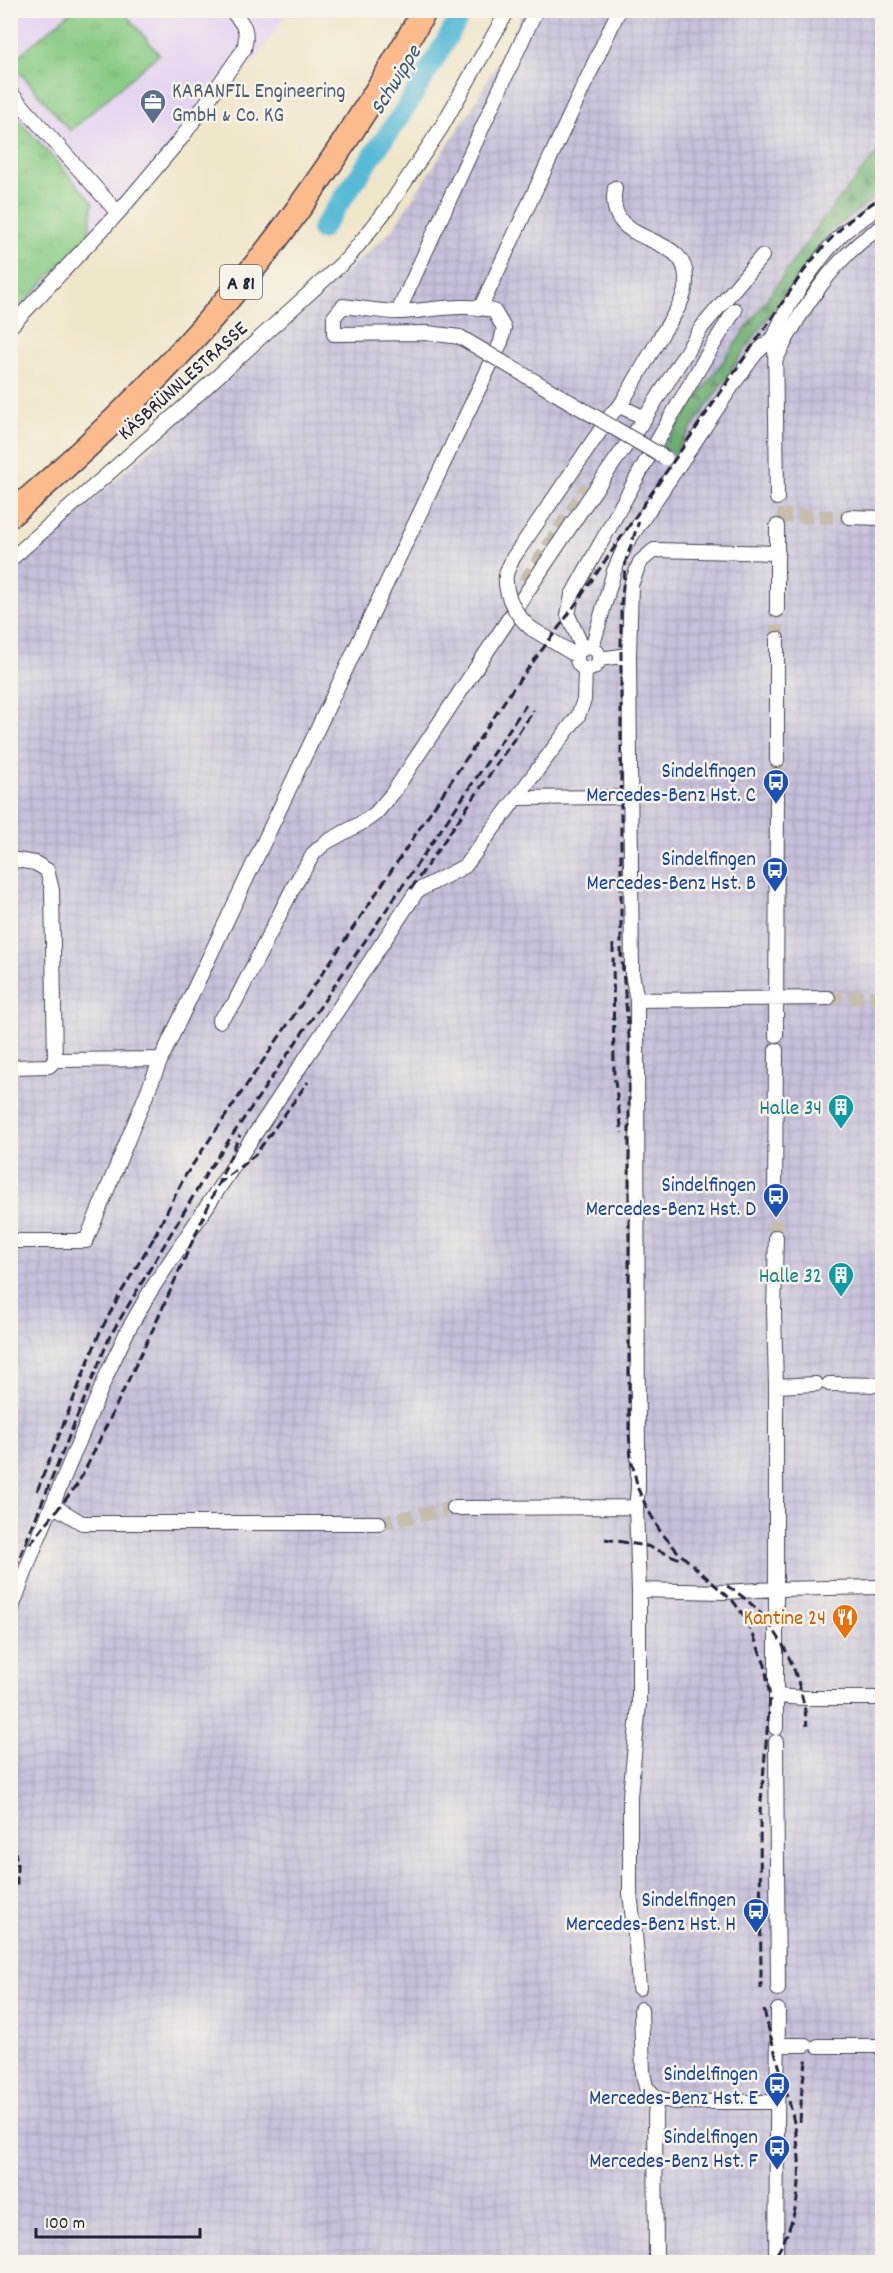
<svg xmlns="http://www.w3.org/2000/svg" width="893" height="2273" viewBox="0 0 893 2273" font-family="Dekko,sans-serif">
	<style>
		.built { fill: #e4d3f2 }
		.industrial { fill: url(#industrial-grid) }
		.grass { fill: url(#grass-tufts); stroke: #54765f; stroke-width: 1.5 }
		.forest { fill: url(#forest-firs); stroke: #486856; stroke-width: 1.5 }
		.lines { fill: none; stroke-linecap: round; stroke-linejoin: round }
		.river { stroke: #57bad6; stroke-width: 20 }
		.street-tunnel { stroke: #c6bead; stroke-width: 14; stroke-dasharray: 14 7; stroke-linecap: butt }
		.street-casing { stroke: #413f50; stroke-width: 16 }
		.highway-casing { stroke: #413f50; stroke-width: 27 }
		.street { stroke: #fff; stroke-width: 14 }
		.highway { stroke: #fbbb8d; stroke-width: 24 }
		.rail { stroke: #22223b; stroke-width: 3; stroke-dasharray: 9 4.5; stroke-linecap: butt }
		.street-bridge-casing { stroke: #413f50; stroke-width: 16; stroke-linecap: butt }
		.street-bridge { stroke: #fff; stroke-width: 14 }
		.labels { text-anchor: middle; stroke-width: 5; stroke-linejoin: round; paint-order: stroke }
		.shield { fill: #f7f3e8; stroke: #62616f; stroke-width: 1.5 }
		.shield-label { font-size: 20px; font-weight: bold; fill: #22223b }
		.service-label { font-size: 21px; fill: #4e5e75; stroke: #f7f3e8; text-anchor: start }
		.street-label { font-size: 21px; fill: #22223b; stroke: #f7f3e8 }
		.transit-label { font-size: 21px; fill: #164399; stroke: #f7f3e8; text-anchor: end }
		.culture-label { font-size: 21px; fill: #0d838f; stroke: #f7f3e8; text-anchor: end }
		.food-label { font-size: 21px; fill: #c56008; stroke: #f7f3e8; text-anchor: end }
		.water-label { font-size: 22px; font-style: italic; fill: #355771; stroke: #f7f3e8 }
	</style>
	<defs>
		<pattern id="industrial-grid" width="8" height="8" patternUnits="userSpaceOnUse" patternTransform="scale(1.5)"><rect width="8" height="8" fill="#c6c0da"/><path d="M0 4h8M4 0v8" fill="none" stroke="#aaa5bc"/></pattern>
		<pattern id="grass-tufts" width="24" height="20" patternUnits="userSpaceOnUse" patternTransform="scale(1.5)"><rect width="24" height="20" fill="#87ca83"/><path d="M3 7l-1-3M5 7V3M7 7l1-3M15 17l-1-3M17 17v-4M19 17l1-3" fill="none" stroke="#74ad72"/></pattern>
		<pattern id="forest-firs" width="22" height="20" patternUnits="userSpaceOnUse" patternTransform="scale(1.5)"><rect width="22" height="20" fill="#6dae71"/><path d="M5 1l3.5 6h-7zM16 11l3.5 6h-7z" fill="#598d5e"/></pattern>
	</defs>
	<rect width="100%" height="100%" fill="#f7f3e8"/>
	<filter id="ink" filterUnits="userSpaceOnUse"><feTurbulence type="fractalNoise" baseFrequency=".0167" numOctaves="2"/><feDisplacementMap in="SourceGraphic" scale="12" xChannelSelector="R" yChannelSelector="G"/><feConvolveMatrix kernelMatrix="1 2 1 2 8 2 1 2 1" color-interpolation-filters="sRGB"/></filter>
	<filter id="wash" filterUnits="userSpaceOnUse"><feTurbulence type="fractalNoise" baseFrequency=".008" numOctaves="4" result="noise"/><feDisplacementMap in="SourceGraphic" scale="24" xChannelSelector="R" yChannelSelector="G"/><feGaussianBlur stdDeviation="1.35" result="paint"/><feColorMatrix in="noise" values="0 0 0 0 0 0 0 0 0 0 0 0 0 0 0 0 0 1.4 0 .05"/><feComposite in="paint" operator="in"/></filter>
	<g filter="url(#wash)">
		<rect width="100%" height="100%" fill="#efe5c9"/>
		<path class="built" d="M 11,11 L 288,11 L 259,54 L 132,205 L 11,332 Z"/>
		<path class="industrial" d="M 524,11 L 882,11 L 882,2262 L 11,2262 L 11,571 L 71,520 L 391,231 L 469,113 L 510,40 Z"/>
		<path class="grass" d="M 73,10 L 123,11 L 159,54 L 70,131 L 11,62 Z
			M 10,110 L 93,202 L 89,236 L 10,317 Z"/>
		<path class="forest" d="M 882,147 L 882,179 L 876,196 L 828,234 L 760,328 L 674,454 L 662,448 L 823,219 Z"/>
		<g class="lines">
			<path class="river" d="M 321,230 L 409,103 L 464,10"/>
		</g>
	</g>
	<g filter="url(#ink)">
		<g class="lines">
			<path class="street-tunnel" d="M 777,516 L 849,517
				M 525,582 L 588,486
				M 777,639 L 777,610
				M 777,760 L 777,790
				M 828,998 L 882,997
				M 775,1199 L 776,1237
				M 379,1523 L 454,1508"/>
			<g class="street-casing">
				<path id="street" d="M 10,92 L 118,213 L 183,136 L 244,49 C 249,29 244,25 231,10
					M 615,188 C 603,254 697,226 685,289 C 682,305 670,321 662,334 C 648,358 634,382 620,406
					M 480,309 L 619,10
					M 398,312 L 536,10
					M 10,327 L 118,213
					M 777,357 C 800,311 838,252 882,227
					M 777,498 L 775,336 C 784,307 821,254 844,232 C 856,222 870,214 882,205
					M 849,517 L 882,518
					M 777,526 L 777,610
					M 513,558 L 613,412 L 620,406 L 645,418
					M 10,560 L 185,406 L 348,258 L 387,209 L 441,128 L 508,10
					M 532,629 L 577,656
					M577 658a11 11 0 1 1 22 0a11 11 0 1 1-22 0Z
					M 592,648 L 614,571 L 626,544 L 734,383 L 756,353 L 775,336
					M 583,649 L 568,615 L 572,595 C 625,500 676,403 735,310
					M 599,659 L 629,655
					M 777,760 L 777,639
					M 519,798 L 613,797 L 629,800
					M 10,859 L 35,863 L 47,870 L 52,890 L 55,1060
					M 637,1000 L 828,998
					M 219,1021 L 234,1004 L 294,886 L 314,853 L 325,843 L 365,821 L 376,813 L 392,794 L 590,497 L 645,418 L 702,327 L 762,256
					M 776,1035 L 777,790
					M 10,1067 L 49,1066 L 55,1060 L 161,1059
					M 775,1199 L 776,1050
					M 776,1237 L 774,1311 L 776,1386 L 776,1728
					M 10,1241 L 86,1241 L 161,1059 L 501,342 L 504,328 L 494,311 C 466,302 428,311 400,312 C 381,312 362,308 343,306 L 334,317 L 334,334 L 428,333 L 460,337
					M 829,1384 L 882,1385
					M 776,1386 L 816,1384
					M 54,1506 L 82,1523 L 379,1523
					M 454,1508 L 636,1507
					M 639,1590 L 724,1592 L 777,1589 L 882,1587
					M 10,1613 L 33,1551 L 108,1372 L 128,1330 L 151,1290 L 417,891 L 465,866 L 578,716 L 584,700 L 585,669
					M 777,1696 L 804,1698 L 882,1698
					M 776,1742 L 778,1989
					M 639,1988 L 636,1944 L 630,1894 L 630,1796 L 639,1704 L 639,1590 L 636,1507 L 638,1489 L 637,1000 L 632,974 L 629,655 L 631,585 L 640,562 L 654,550 L 778,553
					M 641,2009 L 643,2073 L 646,2087 L 657,2098 L 655,2114 L 656,2262
					M 777,2045 L 805,2045
					M 818,2046 L 882,2046
					M 657,2098 L 675,2102 L 777,2102
					M 776,2262 L 778,2010"/>
			</g>
			<g class="highway-casing">
				<path id="highway" d="M 10,515 C 104,435 195,344 270,247 C 328,172 378,92 425,10"/>
			</g>
			<use href="#street" class="street"/>
			<use href="#highway" class="highway"/>
			<path class="rail" d="M 411,889 L 534,710
				M 613,944 L 614,1074 L 622,1133
				M 621,949 L 629,1037 L 629,1433 L 631,1458 L 638,1489 L 647,1508 L 660,1531 L 678,1552 L 733,1601 L 747,1620 L 765,1665 L 770,1698 L 760,1812 L 761,1989
				M 621,957 L 621,605 L 626,560 L 639,521
				M 218,1184 L 255,1155 L 308,1082
				M 154,1237 L 185,1176 L 233,1105 L 341,946 L 512,690 L 568,615 L 804,271 C 826,242 850,216 882,197
				M 37,1491 L 100,1332 L 119,1296 L 158,1231
				M 605,1539 L 647,1546 L 680,1559
				M 30,1544 L 77,1485 L 88,1464 L 154,1327 L 240,1135
				M 10,1581 L 110,1336 L 210,1168 L 526,705
				M 727,1586 C 777,1616 801,1670 807,1726
				M 10,1823 L 17,1863 L 17,1890
				M 764,2010 C 784,2098 828,2175 772,2262
				M 800,2122 L 802,2087 L 807,2056"/>
			<g class="street-bridge-casing">
				<path id="street-bridge" d="M 460,337 L 665,458
					M 513,558 C 511,563 507,570 506,575 C 504,596 517,617 532,629"/>
			</g>
			<use href="#street-bridge" class="street-bridge"/>
		</g>
	</g>
	<defs>
		<g id="office-pin" transform="scale(1.35)"><path d="M0 17L-7.5 6A9.5 9.5 0 1 1 7.5 6Z" fill="#5c6f8a" stroke="#f7f3e8"/><path d="M-6-3h4V-5.5h4V-3h4V5H-6ZM-1-4.5V-3h2v-1.5ZM-6 0V1H6V0Z" fill="#fff"/></g>
		<g id="bus-pin" transform="scale(1.35)"><path d="M0 17L-7.5 6A9.5 9.5 0 1 1 7.5 6Z" fill="#1a4fb4" stroke="#f7f3e8"/><path d="M-5-6H5V4H4V6H2V4H-2V6H-4V4H-5ZM-3.5-4V0h7V-4ZM-3.5 1.2v1.5H-2V1.2ZM2 1.2v1.5H3.5V1.2Z" fill="#fff"/></g>
		<g id="building-pin" transform="scale(1.35)"><path d="M0 17L-7.5 6A9.5 9.5 0 1 1 7.5 6Z" fill="#0f9aa8" stroke="#f7f3e8"/><path d="M-4-6H4V6H1V3H-1V6H-4ZM-2.5-4.3h1.7v1.8h-1.7ZM.8-4.3h1.7v1.8H.8ZM-2.5-1h1.7V.8h-1.7ZM.8-1h1.7V.8H.8Z" fill="#fff"/></g>
		<g id="restaurant-pin" transform="scale(1.35)"><path d="M0 17L-7.5 6A9.5 9.5 0 1 1 7.5 6Z" fill="#e8710a" stroke="#f7f3e8"/><path d="M-5-6h1v4h1v-4h1v4h1v-4h1v5L-1.5 .5V6h-2V.5L-5-1ZM5-6V6H3V1.5H1.5Q1.5-4 5-6Z" fill="#fff"/></g>
	</defs>
	<g fill-rule="evenodd">
		<use href="#office-pin" x="153" y="102"/>
		<use href="#bus-pin" x="776" y="782"/>
		<use href="#bus-pin" x="775" y="870"/>
		<use href="#building-pin" x="841" y="1107"/>
		<use href="#bus-pin" x="776" y="1196"/>
		<use href="#building-pin" x="841" y="1275"/>
		<use href="#restaurant-pin" x="845" y="1617"/>
		<use href="#bus-pin" x="756" y="1911"/>
		<use href="#bus-pin" x="777" y="2085"/>
		<use href="#bus-pin" x="777" y="2148"/>
	</g>
	<g class="labels">
		<rect class="shield" x="220" y="265" width="42" height="34" rx="4.5"/>
		<g class="shield-label">
			<text x="241" y="289">A 81</text>
		</g>
		<g class="service-label">
			<text x="172" y="97">KARANFIL Engineering<tspan x="172" dy="24">GmbH &amp; Co. KG</tspan></text>
		</g>
		<g class="street-label">
			<text transform="translate(182 380) rotate(-42)" y="7">KÄSBRÜNNLESTRASSE</text>
		</g>
		<g class="transit-label">
			<text x="756" y="777">Sindelfingen<tspan x="756" dy="24">Mercedes-Benz Hst. C</tspan></text>
			<text x="756" y="865">Sindelfingen<tspan x="756" dy="24">Mercedes-Benz Hst. B</tspan></text>
			<text x="756" y="1191">Sindelfingen<tspan x="756" dy="24">Mercedes-Benz Hst. D</tspan></text>
			<text x="736" y="1906">Sindelfingen<tspan x="736" dy="24">Mercedes-Benz Hst. H</tspan></text>
			<text x="758" y="2080">Sindelfingen<tspan x="758" dy="24">Mercedes-Benz Hst. E</tspan></text>
			<text x="758" y="2143">Sindelfingen<tspan x="758" dy="24">Mercedes-Benz Hst. F</tspan></text>
		</g>
		<g class="culture-label">
			<text x="822" y="1114">Halle 34</text>
			<text x="822" y="1282">Halle 32</text>
		</g>
		<g class="food-label">
			<text x="826" y="1624">Kantine 24</text>
		</g>
		<g class="water-label">
			<text transform="translate(394 79) rotate(-58)" y="8">Schwippe</text>
		</g>
	</g>
	<rect width="893" height="2273" fill="none" stroke="#f7f3e8" stroke-width="36"/>
	<path d="M36 2228v9h164v-9" fill="none" stroke="#22223b" stroke-width="3"/>
	<text x="45" y="2228" font-size="18" fill="#22223b" stroke="#f7f3e8" stroke-width="4.5" paint-order="stroke">100 m</text>
</svg>
